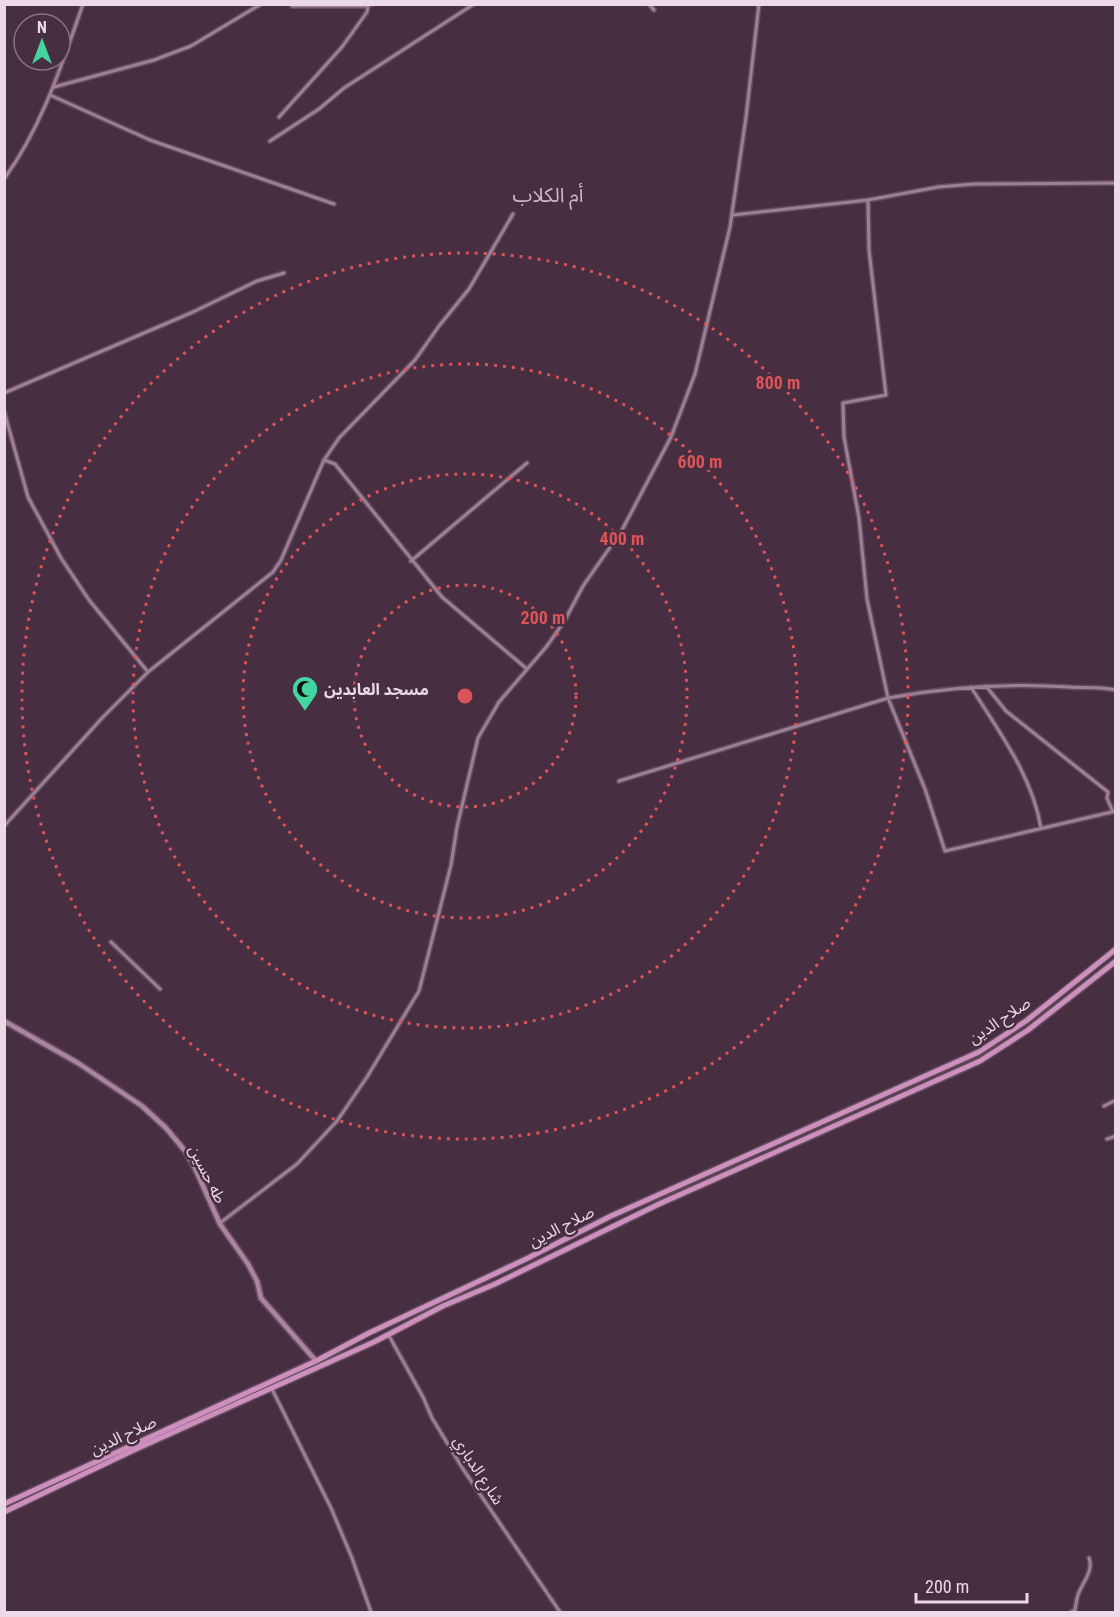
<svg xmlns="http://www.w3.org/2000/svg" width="1120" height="1617" viewBox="0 0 1120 1617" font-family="'Roboto Condensed','Noto Sans Arabic',sans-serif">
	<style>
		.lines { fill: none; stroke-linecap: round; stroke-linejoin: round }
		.street-casing { stroke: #624c5d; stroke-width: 6 }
		.secondary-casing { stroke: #624c5d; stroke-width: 8 }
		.highway-casing { stroke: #624c5d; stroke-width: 8 }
		.street { stroke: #9e7f96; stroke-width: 3 }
		.secondary { stroke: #ac84a2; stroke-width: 4.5 }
		.highway { stroke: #cd8fbe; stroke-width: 5 }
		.ring { fill: none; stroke: #db5458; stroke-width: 3; stroke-dasharray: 3 6 }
		.labels { text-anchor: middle; stroke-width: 5; stroke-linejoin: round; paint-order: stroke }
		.poi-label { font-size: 16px; font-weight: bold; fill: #ebdae6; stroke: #482e41; text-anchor: start }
		.street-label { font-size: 16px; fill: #ebdae6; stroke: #482e41 }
		.quarter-label { font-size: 20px; fill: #d5b4cc; stroke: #482e41 }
		.centre { fill: #db5458; stroke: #482e41; stroke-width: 3 }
		.ring-label { font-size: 18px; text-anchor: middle; font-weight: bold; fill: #db5458; stroke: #482e41; stroke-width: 5; stroke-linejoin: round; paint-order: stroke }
	</style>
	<rect width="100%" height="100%" fill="#482e41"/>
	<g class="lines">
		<g class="street-casing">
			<path id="street" d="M 649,4 L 654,10
				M 292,6 L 364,6 L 373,4
				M 54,87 L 154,60 L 191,46 L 261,4
				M 50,95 L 150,140 L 334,204
				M 279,117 L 342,47 L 367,12 L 368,6
				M 270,141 L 319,109 L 344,88 L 474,4
				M 4,179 C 42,127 62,64 83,4
				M 868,200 L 869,250 L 886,395 L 843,403 L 844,437 L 859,518 L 867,599 L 888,698 L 925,789 L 945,851 L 1116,811
				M 733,215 L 868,200 L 938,187 L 974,184 L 1116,183
				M 4,393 L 193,312 L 257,281 L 284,273
				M 4,411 L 28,497 L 61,558 L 89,600 L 148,672
				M 324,460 L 335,464 L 442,597 L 527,669
				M 411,561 L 527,463
				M 986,686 L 1006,711 L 1108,792 L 1107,798 L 1113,812
				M 971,687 C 999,732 1032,775 1041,828
				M 619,781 L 888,698 C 948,687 1008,683 1069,687 C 1084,688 1101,687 1116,690
				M 4,826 L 103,717 L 148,672 L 273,572 L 281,560 L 324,460 L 339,438 L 415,360 L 439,326 L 469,289 L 513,214
				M 111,942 L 160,989
				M 1104,1106 L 1116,1100
				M 1107,1139 L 1116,1136
				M 220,1223 L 297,1164 L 337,1121 L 367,1077 L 419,991 L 451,865 L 457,827 L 478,738 L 499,702 L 547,646 L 565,620 L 583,586 L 622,530 L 671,437 L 695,374 L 730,227 L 746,117 L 759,4
				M 388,1334 L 423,1397 L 432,1418 L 463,1469 L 560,1612
				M 272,1389 L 331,1508 L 352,1558 L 371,1612
				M 1071,1612 L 1075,1610 C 1076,1605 1076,1600 1078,1595 C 1082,1583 1094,1571 1089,1558"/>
		</g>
		<g class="secondary-casing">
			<path id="secondary" d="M 4,1021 L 78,1063 L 142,1106 L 166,1128 L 186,1152 L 195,1168 L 220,1224 L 248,1264 L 257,1281 L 261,1298 L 316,1361"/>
		</g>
		<g class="highway-casing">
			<path id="highway" d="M 4,1504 L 316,1361 L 369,1333 L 526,1259 L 611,1216 L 979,1052 L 1026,1021 L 1116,949
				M 4,1512 L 136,1449 L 374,1342 L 443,1306 L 495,1284 L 659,1204 L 980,1061 L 1028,1030 L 1116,961"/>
		</g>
		<use href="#street" class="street"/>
		<use href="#secondary" class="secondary"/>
		<use href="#highway" class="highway"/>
	</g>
	<g class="ring">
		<circle cx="465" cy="696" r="111"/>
		<circle cx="465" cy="696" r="222"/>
		<circle cx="465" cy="696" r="332"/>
		<circle cx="465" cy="696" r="443"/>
	</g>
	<defs>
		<g id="mosque-pin" transform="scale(1.35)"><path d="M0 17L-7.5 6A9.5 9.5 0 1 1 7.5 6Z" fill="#44d49f" stroke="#482e41"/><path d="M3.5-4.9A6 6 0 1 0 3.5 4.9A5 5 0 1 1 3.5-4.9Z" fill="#111"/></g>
	</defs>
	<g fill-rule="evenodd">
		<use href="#mosque-pin" x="305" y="689"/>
	</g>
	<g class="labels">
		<g class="poi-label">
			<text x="324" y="695">مسجد العابدين</text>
		</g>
		<g class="street-label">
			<text transform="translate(999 1020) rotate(-34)" y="6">صلاح الدين</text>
			<text transform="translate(208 1174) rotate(63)" y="6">طه حسين</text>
			<text transform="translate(561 1226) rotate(-27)" y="6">صلاح الدين</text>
			<text transform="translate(123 1435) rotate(-25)" y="6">صلاح الدين</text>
			<text transform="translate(479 1470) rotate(57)" y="6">شارع الدباري</text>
		</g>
		<g class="quarter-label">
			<text x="548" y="202">أم الكلاب</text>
		</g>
	</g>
	<circle cx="465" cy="696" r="9" class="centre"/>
	<g class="ring-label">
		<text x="778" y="389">800 m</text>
		<text x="700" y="468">600 m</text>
		<text x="622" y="545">400 m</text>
		<text x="543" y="624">200 m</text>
	</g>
	<rect width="1120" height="1617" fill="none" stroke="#ebdae6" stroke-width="12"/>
	<g transform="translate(42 42)"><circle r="28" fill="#482e41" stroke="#897383" stroke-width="1.5"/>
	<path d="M0-4.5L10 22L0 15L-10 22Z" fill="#44d49f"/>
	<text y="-9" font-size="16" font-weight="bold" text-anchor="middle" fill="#ebdae6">N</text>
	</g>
	<path d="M916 1593v9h111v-9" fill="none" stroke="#ebdae6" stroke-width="3"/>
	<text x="925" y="1593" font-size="18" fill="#ebdae6" stroke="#482e41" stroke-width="4.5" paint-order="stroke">200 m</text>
</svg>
